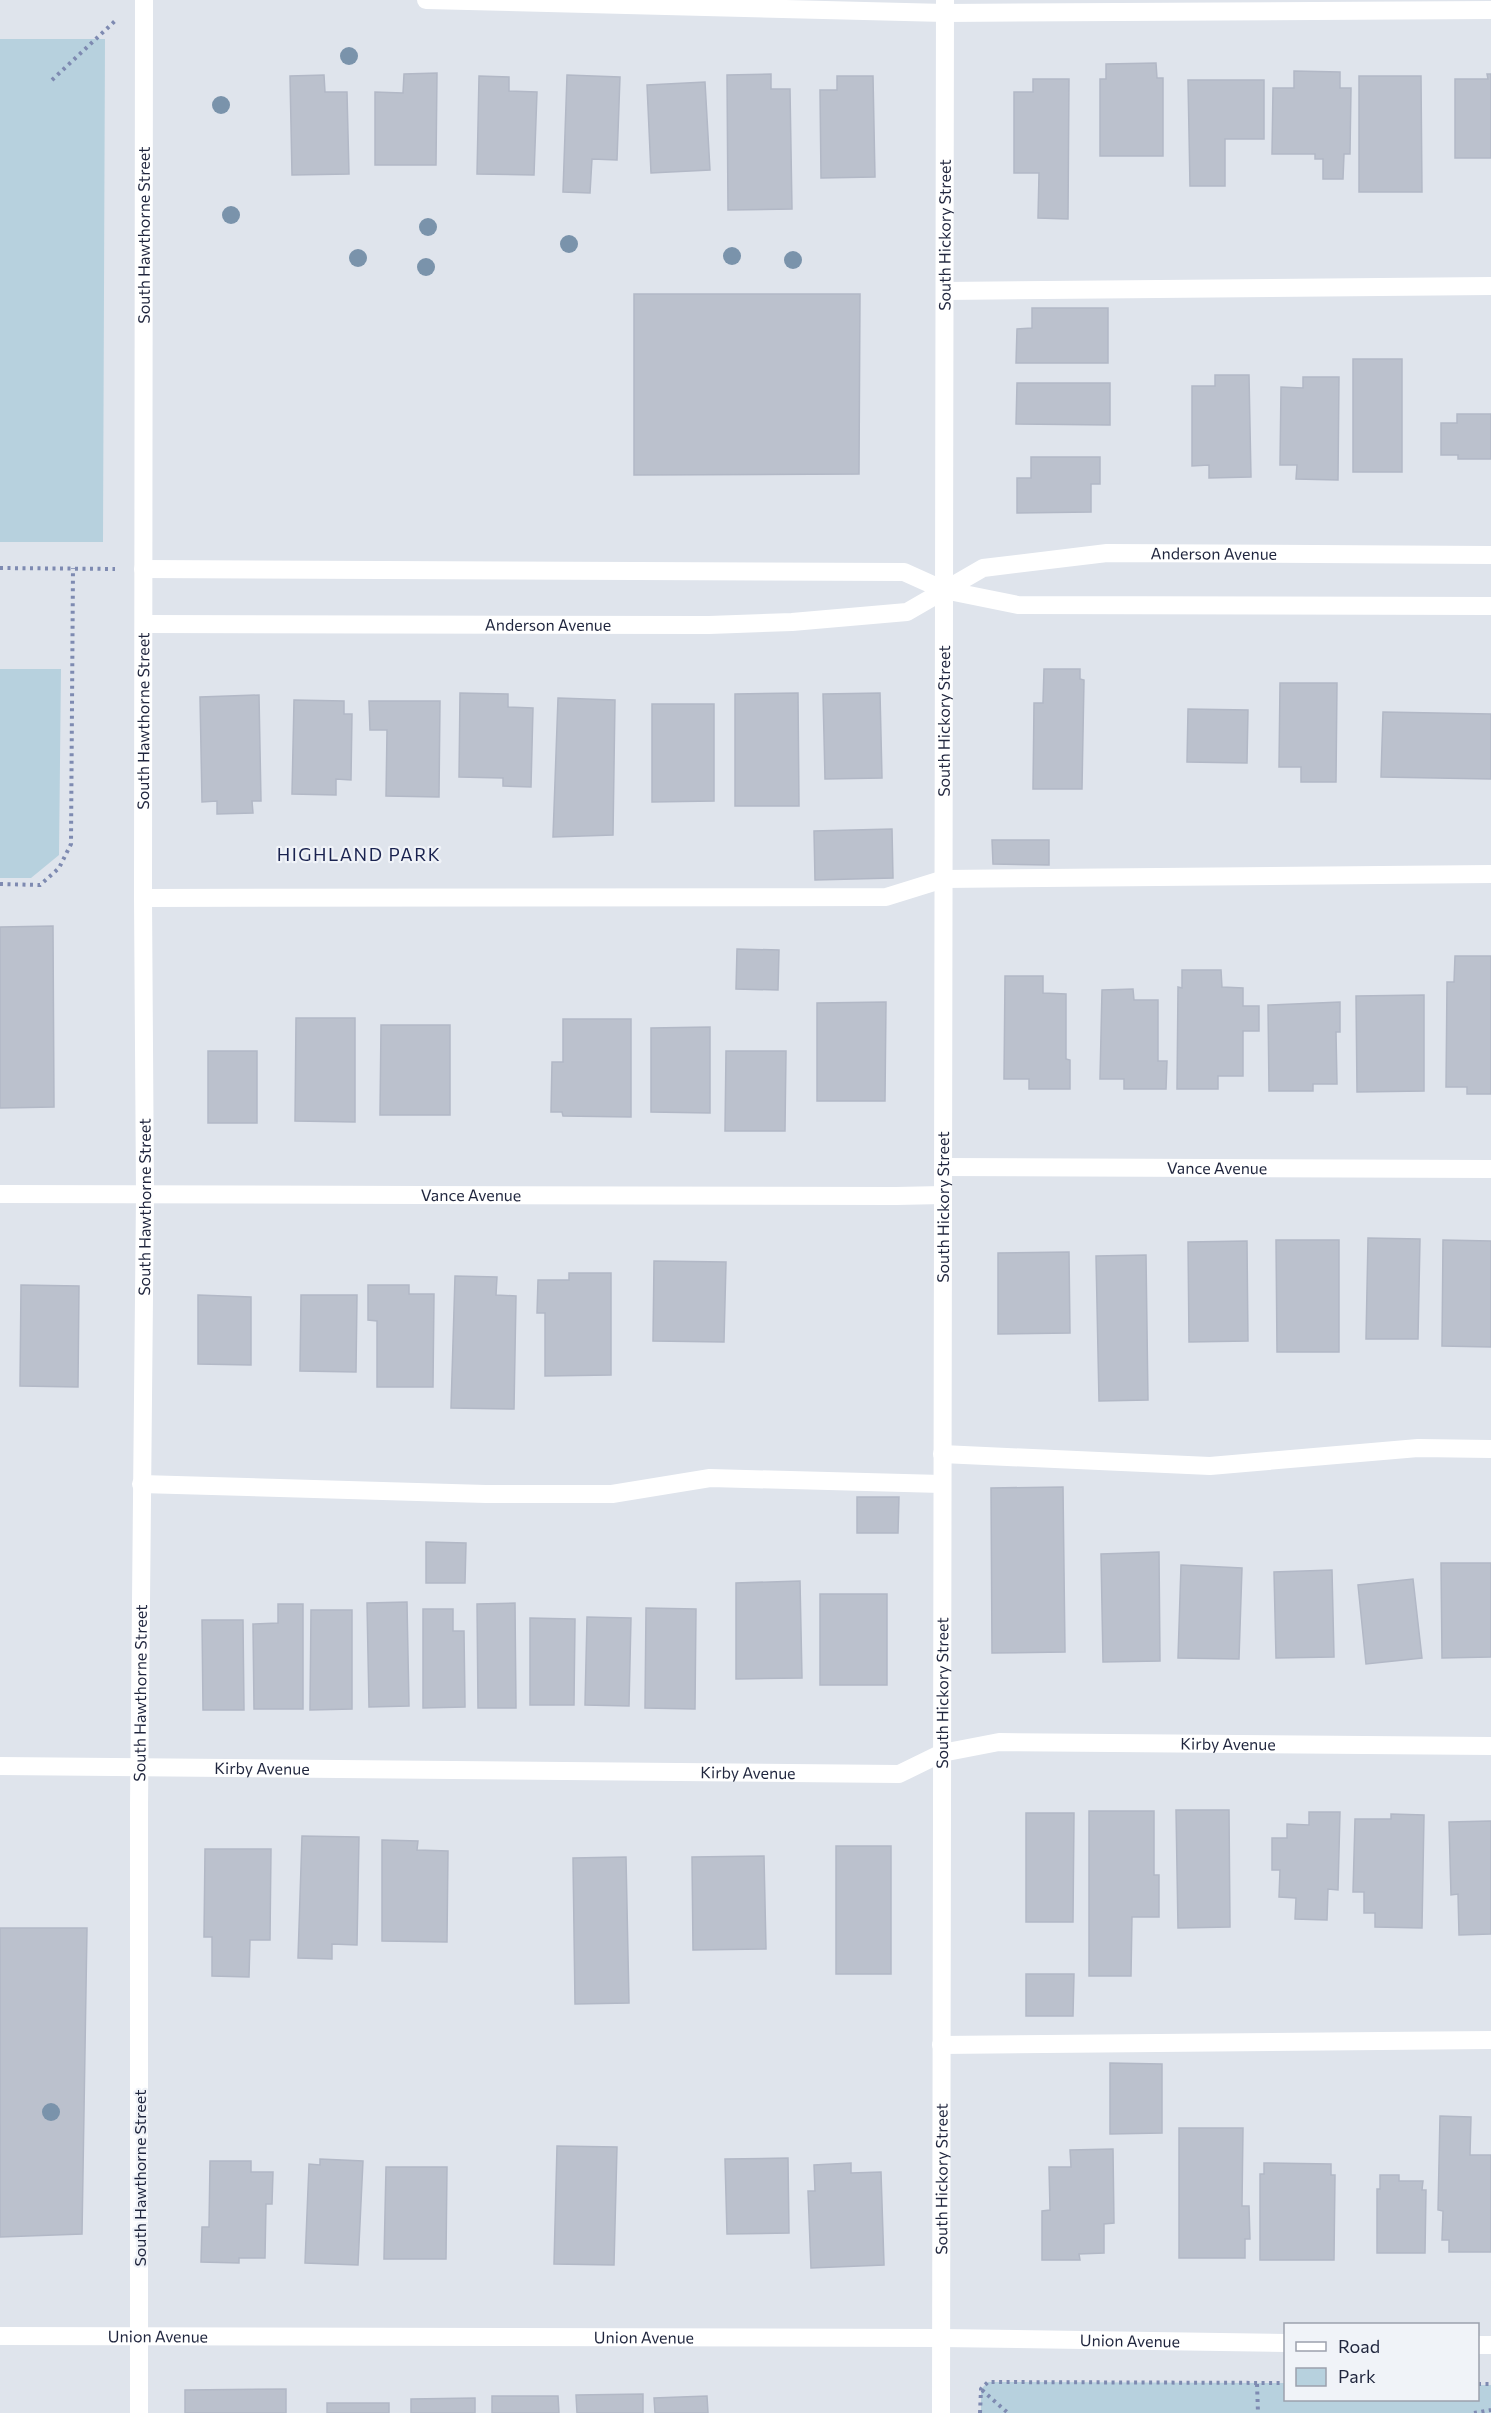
<svg xmlns="http://www.w3.org/2000/svg" width="1491" height="2413" viewBox="0 0 1491 2413" font-family="Commissioner,sans-serif">
	<style>
		.green { fill: #b7d1de }
		.building { fill: #bbc1cd; stroke: #b2b8c6; stroke-width: 1.5 }
		.lines { fill: none; stroke-linecap: round; stroke-linejoin: round }
		.path { stroke: #7e8ab1; stroke-width: 4; stroke-dasharray: 3 4.5; stroke-linecap: butt }
		.minor { stroke: #fff; stroke-width: 18 }
		.tree { fill: #7a93ab }
		.labels { text-anchor: middle; stroke-width: 4.5; stroke-linejoin: round; paint-order: stroke }
		.street-label { font-size: 16px; fill: #1f253d; stroke: #f0f3f8 }
		.neighbourhood-label { font-size: 18px; letter-spacing: 1.5px; fill: #1a2350; stroke: #f0f3f8 }
	</style>
	<rect width="100%" height="100%" fill="#dfe4ec"/>
	<path class="green" d="M 0,39 L 105,39 L 103,542 L 0,542 Z
		M 0,669 L 61,669 L 59,855 L 31,878 L 0,878 Z
		M 988,2382 L 1285,2383 L 1286,2400 L 1478,2400 L 1478,2385 L 1491,2385 L 1491,2413 L 981,2413 L 981,2389 Z"/>
	<path class="building" d="M 1156,63 L 1157,78 L 1163,78 L 1163,156 L 1100,156 L 1100,79 L 1106,79 L 1106,64 Z
		M 1294,71 L 1340,72 L 1340,88 L 1351,88 L 1350,154 L 1344,154 L 1343,179 L 1323,179 L 1323,159 L 1315,159 L 1315,154 L 1272,154 L 1273,88 L 1294,88 Z
		M 437,73 L 436,165 L 375,165 L 375,92 L 403,93 L 404,74 Z
		M 771,74 L 771,89 L 790,89 L 792,209 L 728,210 L 727,75 Z
		M 1487,74 L 1491,74 L 1491,158 L 1455,158 L 1455,79 L 1488,79 Z
		M 324,75 L 325,92 L 347,92 L 349,174 L 292,175 L 290,76 Z
		M 567,75 L 620,77 L 617,160 L 592,159 L 590,193 L 563,192 Z
		M 479,76 L 509,77 L 509,91 L 537,92 L 534,175 L 477,174 Z
		M 837,76 L 873,76 L 875,177 L 821,178 L 820,90 L 837,90 Z
		M 1359,76 L 1421,76 L 1422,192 L 1359,192 Z
		M 1033,79 L 1069,79 L 1068,219 L 1038,218 L 1039,173 L 1014,173 L 1014,92 L 1033,92 Z
		M 1188,80 L 1264,80 L 1264,139 L 1225,139 L 1225,186 L 1190,186 Z
		M 705,82 L 710,170 L 651,173 L 647,85 Z
		M 634,294 L 860,294 L 859,474 L 634,475 Z
		M 1032,308 L 1108,308 L 1108,363 L 1016,363 L 1017,329 L 1032,328 Z
		M 1353,359 L 1402,359 L 1402,472 L 1353,472 Z
		M 1215,375 L 1249,375 L 1251,477 L 1209,478 L 1209,465 L 1192,466 L 1192,386 L 1215,386 Z
		M 1303,377 L 1339,377 L 1338,480 L 1296,479 L 1297,465 L 1280,465 L 1281,387 L 1303,388 Z
		M 1017,383 L 1110,383 L 1110,425 L 1016,424 Z
		M 1457,414 L 1491,414 L 1491,459 L 1458,459 L 1458,455 L 1441,455 L 1441,423 L 1457,423 Z
		M 1031,457 L 1100,457 L 1100,484 L 1091,484 L 1091,512 L 1017,513 L 1017,478 L 1031,478 Z
		M 1044,669 L 1080,669 L 1080,679 L 1084,680 L 1082,789 L 1033,789 L 1034,703 L 1043,703 Z
		M 1280,683 L 1337,683 L 1336,782 L 1301,782 L 1301,767 L 1279,767 Z
		M 460,693 L 508,694 L 508,707 L 533,708 L 531,787 L 503,786 L 503,778 L 459,777 Z
		M 798,693 L 799,806 L 735,806 L 735,694 Z
		M 880,693 L 882,778 L 825,779 L 823,694 Z
		M 259,695 L 261,801 L 252,801 L 253,813 L 217,814 L 217,801 L 202,802 L 200,697 Z
		M 558,698 L 615,700 L 613,835 L 553,837 Z
		M 294,700 L 344,701 L 344,714 L 352,714 L 351,780 L 336,779 L 336,795 L 292,794 Z
		M 369,701 L 440,701 L 439,797 L 386,796 L 387,730 L 370,730 Z
		M 652,704 L 714,704 L 714,801 L 652,802 Z
		M 1188,709 L 1248,710 L 1247,763 L 1187,762 Z
		M 1383,712 L 1491,714 L 1491,779 L 1381,777 Z
		M 892,829 L 893,878 L 815,880 L 814,831 Z
		M 992,840 L 1049,840 L 1049,865 L 993,864 Z
		M 53,926 L 54,1107 L 0,1108 L 0,927 Z
		M 737,949 L 779,950 L 778,990 L 736,989 Z
		M 1455,956 L 1491,956 L 1491,1094 L 1467,1094 L 1467,1087 L 1446,1087 L 1447,982 L 1454,982 Z
		M 1182,970 L 1221,970 L 1222,987 L 1243,988 L 1243,1006 L 1259,1006 L 1259,1031 L 1243,1031 L 1243,1076 L 1218,1076 L 1218,1089 L 1177,1089 L 1178,987 L 1182,988 Z
		M 1005,976 L 1043,976 L 1043,993 L 1066,994 L 1066,1059 L 1070,1060 L 1070,1089 L 1029,1089 L 1029,1079 L 1004,1079 Z
		M 1133,989 L 1134,1000 L 1158,1000 L 1158,1061 L 1167,1061 L 1166,1089 L 1124,1089 L 1124,1079 L 1100,1079 L 1102,990 Z
		M 1424,995 L 1424,1091 L 1357,1092 L 1356,996 Z
		M 886,1002 L 885,1101 L 817,1101 L 817,1003 Z
		M 1340,1002 L 1340,1032 L 1336,1032 L 1337,1084 L 1313,1084 L 1313,1091 L 1269,1091 L 1268,1005 Z
		M 296,1018 L 355,1018 L 355,1122 L 295,1121 Z
		M 563,1019 L 631,1019 L 631,1117 L 563,1116 L 562,1112 L 551,1112 L 552,1062 L 563,1062 Z
		M 381,1025 L 450,1025 L 450,1115 L 380,1115 Z
		M 710,1027 L 710,1113 L 651,1112 L 651,1028 Z
		M 208,1051 L 257,1051 L 257,1123 L 208,1123 Z
		M 726,1051 L 786,1051 L 785,1131 L 725,1131 Z
		M 1368,1238 L 1420,1239 L 1418,1339 L 1366,1339 Z
		M 1276,1240 L 1339,1240 L 1339,1352 L 1277,1352 Z
		M 1443,1240 L 1491,1241 L 1491,1347 L 1442,1346 Z
		M 1247,1241 L 1248,1341 L 1189,1342 L 1188,1242 Z
		M 1069,1252 L 1070,1333 L 998,1334 L 998,1253 Z
		M 1146,1255 L 1148,1400 L 1099,1401 L 1096,1256 Z
		M 654,1261 L 726,1262 L 724,1342 L 653,1341 Z
		M 569,1273 L 611,1273 L 611,1375 L 545,1376 L 545,1313 L 537,1313 L 538,1280 L 569,1280 Z
		M 455,1276 L 497,1277 L 496,1295 L 516,1296 L 514,1409 L 451,1408 Z
		M 21,1285 L 79,1286 L 78,1387 L 20,1386 Z
		M 368,1285 L 409,1285 L 409,1294 L 434,1294 L 433,1387 L 377,1387 L 377,1321 L 368,1320 Z
		M 198,1295 L 251,1297 L 251,1365 L 198,1364 Z
		M 301,1295 L 357,1295 L 356,1372 L 300,1371 Z
		M 1063,1487 L 1065,1652 L 992,1653 L 991,1488 Z
		M 857,1497 L 899,1497 L 898,1533 L 857,1533 Z
		M 426,1542 L 466,1543 L 465,1583 L 426,1583 Z
		M 1159,1552 L 1160,1661 L 1103,1662 L 1101,1554 Z
		M 1441,1563 L 1491,1563 L 1491,1657 L 1442,1658 Z
		M 1181,1565 L 1242,1568 L 1239,1659 L 1178,1658 Z
		M 1332,1570 L 1334,1657 L 1276,1658 L 1274,1572 Z
		M 1413,1579 L 1422,1658 L 1366,1664 L 1358,1585 Z
		M 800,1581 L 802,1678 L 736,1679 L 736,1583 Z
		M 820,1594 L 887,1594 L 887,1685 L 820,1685 Z
		M 407,1602 L 409,1706 L 369,1707 L 367,1603 Z
		M 515,1603 L 516,1708 L 478,1708 L 477,1604 Z
		M 278,1604 L 303,1604 L 303,1709 L 254,1709 L 253,1624 L 278,1623 Z
		M 646,1608 L 696,1609 L 695,1709 L 645,1708 Z
		M 423,1609 L 453,1609 L 453,1631 L 464,1631 L 465,1707 L 423,1708 Z
		M 311,1610 L 352,1610 L 352,1709 L 310,1710 Z
		M 587,1617 L 631,1618 L 629,1706 L 585,1705 Z
		M 530,1618 L 575,1619 L 574,1705 L 530,1705 Z
		M 202,1620 L 243,1620 L 244,1710 L 203,1710 Z
		M 1176,1810 L 1229,1810 L 1230,1927 L 1178,1928 Z
		M 1089,1811 L 1154,1811 L 1154,1875 L 1159,1875 L 1159,1917 L 1132,1917 L 1131,1976 L 1089,1976 Z
		M 1309,1812 L 1340,1812 L 1338,1890 L 1328,1889 L 1327,1920 L 1295,1919 L 1296,1898 L 1279,1897 L 1280,1870 L 1272,1870 L 1272,1838 L 1287,1838 L 1287,1824 L 1309,1825 Z
		M 1026,1813 L 1074,1813 L 1073,1922 L 1026,1922 Z
		M 1391,1814 L 1424,1815 L 1422,1928 L 1375,1927 L 1375,1913 L 1364,1913 L 1364,1892 L 1353,1892 L 1355,1819 L 1391,1819 Z
		M 1491,1821 L 1491,1934 L 1459,1935 L 1458,1894 L 1451,1895 L 1449,1822 Z
		M 302,1836 L 359,1837 L 357,1945 L 332,1944 L 332,1959 L 298,1958 Z
		M 382,1840 L 418,1841 L 417,1850 L 448,1851 L 447,1942 L 382,1941 Z
		M 836,1846 L 891,1846 L 891,1974 L 836,1974 Z
		M 205,1849 L 271,1849 L 270,1940 L 250,1940 L 249,1977 L 212,1976 L 212,1937 L 204,1937 Z
		M 764,1856 L 766,1949 L 693,1950 L 692,1857 Z
		M 626,1857 L 629,2003 L 575,2004 L 573,1858 Z
		M 0,1928 L 87,1928 L 82,2234 L 0,2237 Z
		M 1026,1974 L 1074,1974 L 1073,2016 L 1026,2016 Z
		M 1110,2063 L 1162,2064 L 1162,2133 L 1110,2134 Z
		M 1440,2116 L 1471,2117 L 1470,2155 L 1491,2155 L 1491,2252 L 1449,2252 L 1449,2240 L 1442,2240 L 1443,2211 L 1438,2210 Z
		M 1179,2128 L 1243,2128 L 1242,2206 L 1249,2206 L 1250,2239 L 1245,2239 L 1245,2258 L 1179,2258 Z
		M 557,2146 L 617,2147 L 614,2265 L 554,2264 Z
		M 1113,2149 L 1114,2223 L 1104,2224 L 1104,2253 L 1079,2254 L 1080,2260 L 1042,2260 L 1042,2211 L 1050,2210 L 1049,2167 L 1071,2167 L 1070,2150 Z
		M 788,2158 L 789,2233 L 727,2234 L 725,2159 Z
		M 320,2159 L 363,2161 L 358,2265 L 305,2263 L 309,2164 L 320,2165 Z
		M 210,2161 L 251,2161 L 251,2172 L 273,2172 L 272,2204 L 266,2204 L 265,2258 L 239,2258 L 239,2263 L 201,2262 L 202,2227 L 209,2227 Z
		M 851,2163 L 851,2173 L 881,2172 L 884,2265 L 811,2268 L 808,2191 L 815,2191 L 814,2165 Z
		M 1264,2163 L 1331,2164 L 1331,2175 L 1335,2175 L 1334,2260 L 1260,2260 L 1260,2174 L 1264,2174 Z
		M 386,2167 L 447,2167 L 446,2259 L 384,2259 Z
		M 1380,2175 L 1399,2175 L 1399,2181 L 1423,2181 L 1422,2190 L 1426,2190 L 1425,2253 L 1377,2253 L 1377,2189 L 1380,2189 Z
		M 286,2389 L 286,2413 L 185,2413 L 185,2390 Z
		M 643,2394 L 643,2413 L 577,2413 L 576,2395 Z
		M 492,2396 L 558,2396 L 559,2413 L 492,2413 Z
		M 707,2396 L 708,2413 L 655,2413 L 654,2398 Z
		M 475,2398 L 475,2413 L 411,2413 L 411,2399 Z
		M 327,2403 L 389,2403 L 389,2413 L 327,2413 Z"/>
	<g class="lines">
		<path class="path" d="M 52,80 L 115,21
			M 0,568 L 115,569
			M 0,884 L 40,885 L 59,868 L 71,844 L 73,568
			M 1257,2384 L 1258,2413
			M 1478,2384 L 1491,2384
			M 982,2390 L 1008,2413
			M 980,2413 L 981,2389 L 988,2382 L 1286,2383
			M 1474,2413 L 1491,2410"/>
		<g class="minor">
			<path d="M 426,0 L 945,13 L 1491,10"/>
			<path d="M 945,291 L 1491,286"/>
			<path d="M 143,569 L 904,572 L 944,590 L 1018,605 L 1491,606"/>
			<path id="s1" d="M 144,624 L 709,625 L 792,622 L 907,612 L 983,568 L 1107,553 L 1491,555"/>
			<path d="M 143,898 L 886,897 L 944,879 L 1491,874"/>
			<path id="s2" d="M 943,1167 L 1491,1169"/>
			<path id="s3" d="M 0,1194 L 896,1196 L 943,1195"/>
			<path d="M 942,1454 L 1210,1466 L 1418,1448 L 1491,1449"/>
			<path d="M 141,1484 L 486,1494 L 612,1494 L 710,1478 L 942,1484"/>
			<path id="s4" d="M 0,1766 L 899,1774 L 942,1753 L 999,1742 L 1491,1746"/>
			<path d="M 941,2045 L 1491,2040"/>
			<path id="s5" d="M 0,2336 L 941,2338 L 1286,2343"/>
			<path d="M 1478,2345 L 1491,2345"/>
			<path id="s6" d="M 139,2413 L 139,1805 L 145,1195 L 143,898 L 144,0"/>
			<path id="s7" d="M 941,2413 L 945,0"/>
		</g>
	</g>
	<g class="tree">
		<circle cx="349" cy="56" r="9"/>
		<circle cx="221" cy="105" r="9"/>
		<circle cx="231" cy="215" r="9"/>
		<circle cx="428" cy="227" r="9"/>
		<circle cx="569" cy="244" r="9"/>
		<circle cx="732" cy="256" r="9"/>
		<circle cx="358" cy="258" r="9"/>
		<circle cx="793" cy="260" r="9"/>
		<circle cx="426" cy="267" r="9"/>
		<circle cx="51" cy="2112" r="9"/>
	</g>
	<g class="labels">
		<g class="street-label">
			<text dy="6" stroke="none"><textPath href="#s6" startOffset="2178">South Hawthorne Street</textPath></text>
			<text dy="6" stroke="none"><textPath href="#s7" startOffset="2178">South Hickory Street</textPath></text>
			<text dy="6" stroke="none"><textPath href="#s1" startOffset="1083">Anderson Avenue</textPath></text>
			<text dy="6" stroke="none"><textPath href="#s1" startOffset="404">Anderson Avenue</textPath></text>
			<text dy="6" stroke="none"><textPath href="#s6" startOffset="1692">South Hawthorne Street</textPath></text>
			<text dy="6" stroke="none"><textPath href="#s7" startOffset="1692">South Hickory Street</textPath></text>
			<text dy="6" stroke="none"><textPath href="#s2" startOffset="274">Vance Avenue</textPath></text>
			<text dy="6" stroke="none"><textPath href="#s3" startOffset="471">Vance Avenue</textPath></text>
			<text dy="6" stroke="none"><textPath href="#s7" startOffset="1206">South Hickory Street</textPath></text>
			<text dy="6" stroke="none"><textPath href="#s6" startOffset="1206">South Hawthorne Street</textPath></text>
			<text dy="6" stroke="none"><textPath href="#s6" startOffset="720">South Hawthorne Street</textPath></text>
			<text dy="6" stroke="none"><textPath href="#s7" startOffset="720">South Hickory Street</textPath></text>
			<text dy="6" stroke="none"><textPath href="#s4" startOffset="1234">Kirby Avenue</textPath></text>
			<text dy="6" stroke="none"><textPath href="#s4" startOffset="262">Kirby Avenue</textPath></text>
			<text dy="6" stroke="none"><textPath href="#s4" startOffset="748">Kirby Avenue</textPath></text>
			<text transform="translate(140 2178) rotate(-90)" y="6">South Hawthorne Street</text>
			<text dy="6" stroke="none"><textPath href="#s7" startOffset="234">South Hickory Street</textPath></text>
			<text dy="6" stroke="none"><textPath href="#s5" startOffset="158">Union Avenue</textPath></text>
			<text dy="6" stroke="none"><textPath href="#s5" startOffset="644">Union Avenue</textPath></text>
			<text dy="6" stroke="none"><textPath href="#s5" startOffset="1130">Union Avenue</textPath></text>
		</g>
		<g class="neighbourhood-label">
			<text x="359" y="861">HIGHLAND PARK</text>
		</g>
	</g>
	<rect x="1284" y="2323" width="195" height="78" fill="#f0f3f8" stroke="#9ca1ad" stroke-width="1.5"/>
	<rect x="1296" y="2342" width="30" height="9" fill="#ffffff" stroke="#9ca1ad" stroke-width="1.5"/>
	<text x="1338" y="2353" font-size="18" fill="#1f253d">Road</text>
	<rect x="1296" y="2368" width="30" height="18" fill="#b7d1de" stroke="#9ca1ad" stroke-width="1.5"/>
	<text x="1338" y="2383" font-size="18" fill="#1f253d">Park</text>
</svg>
